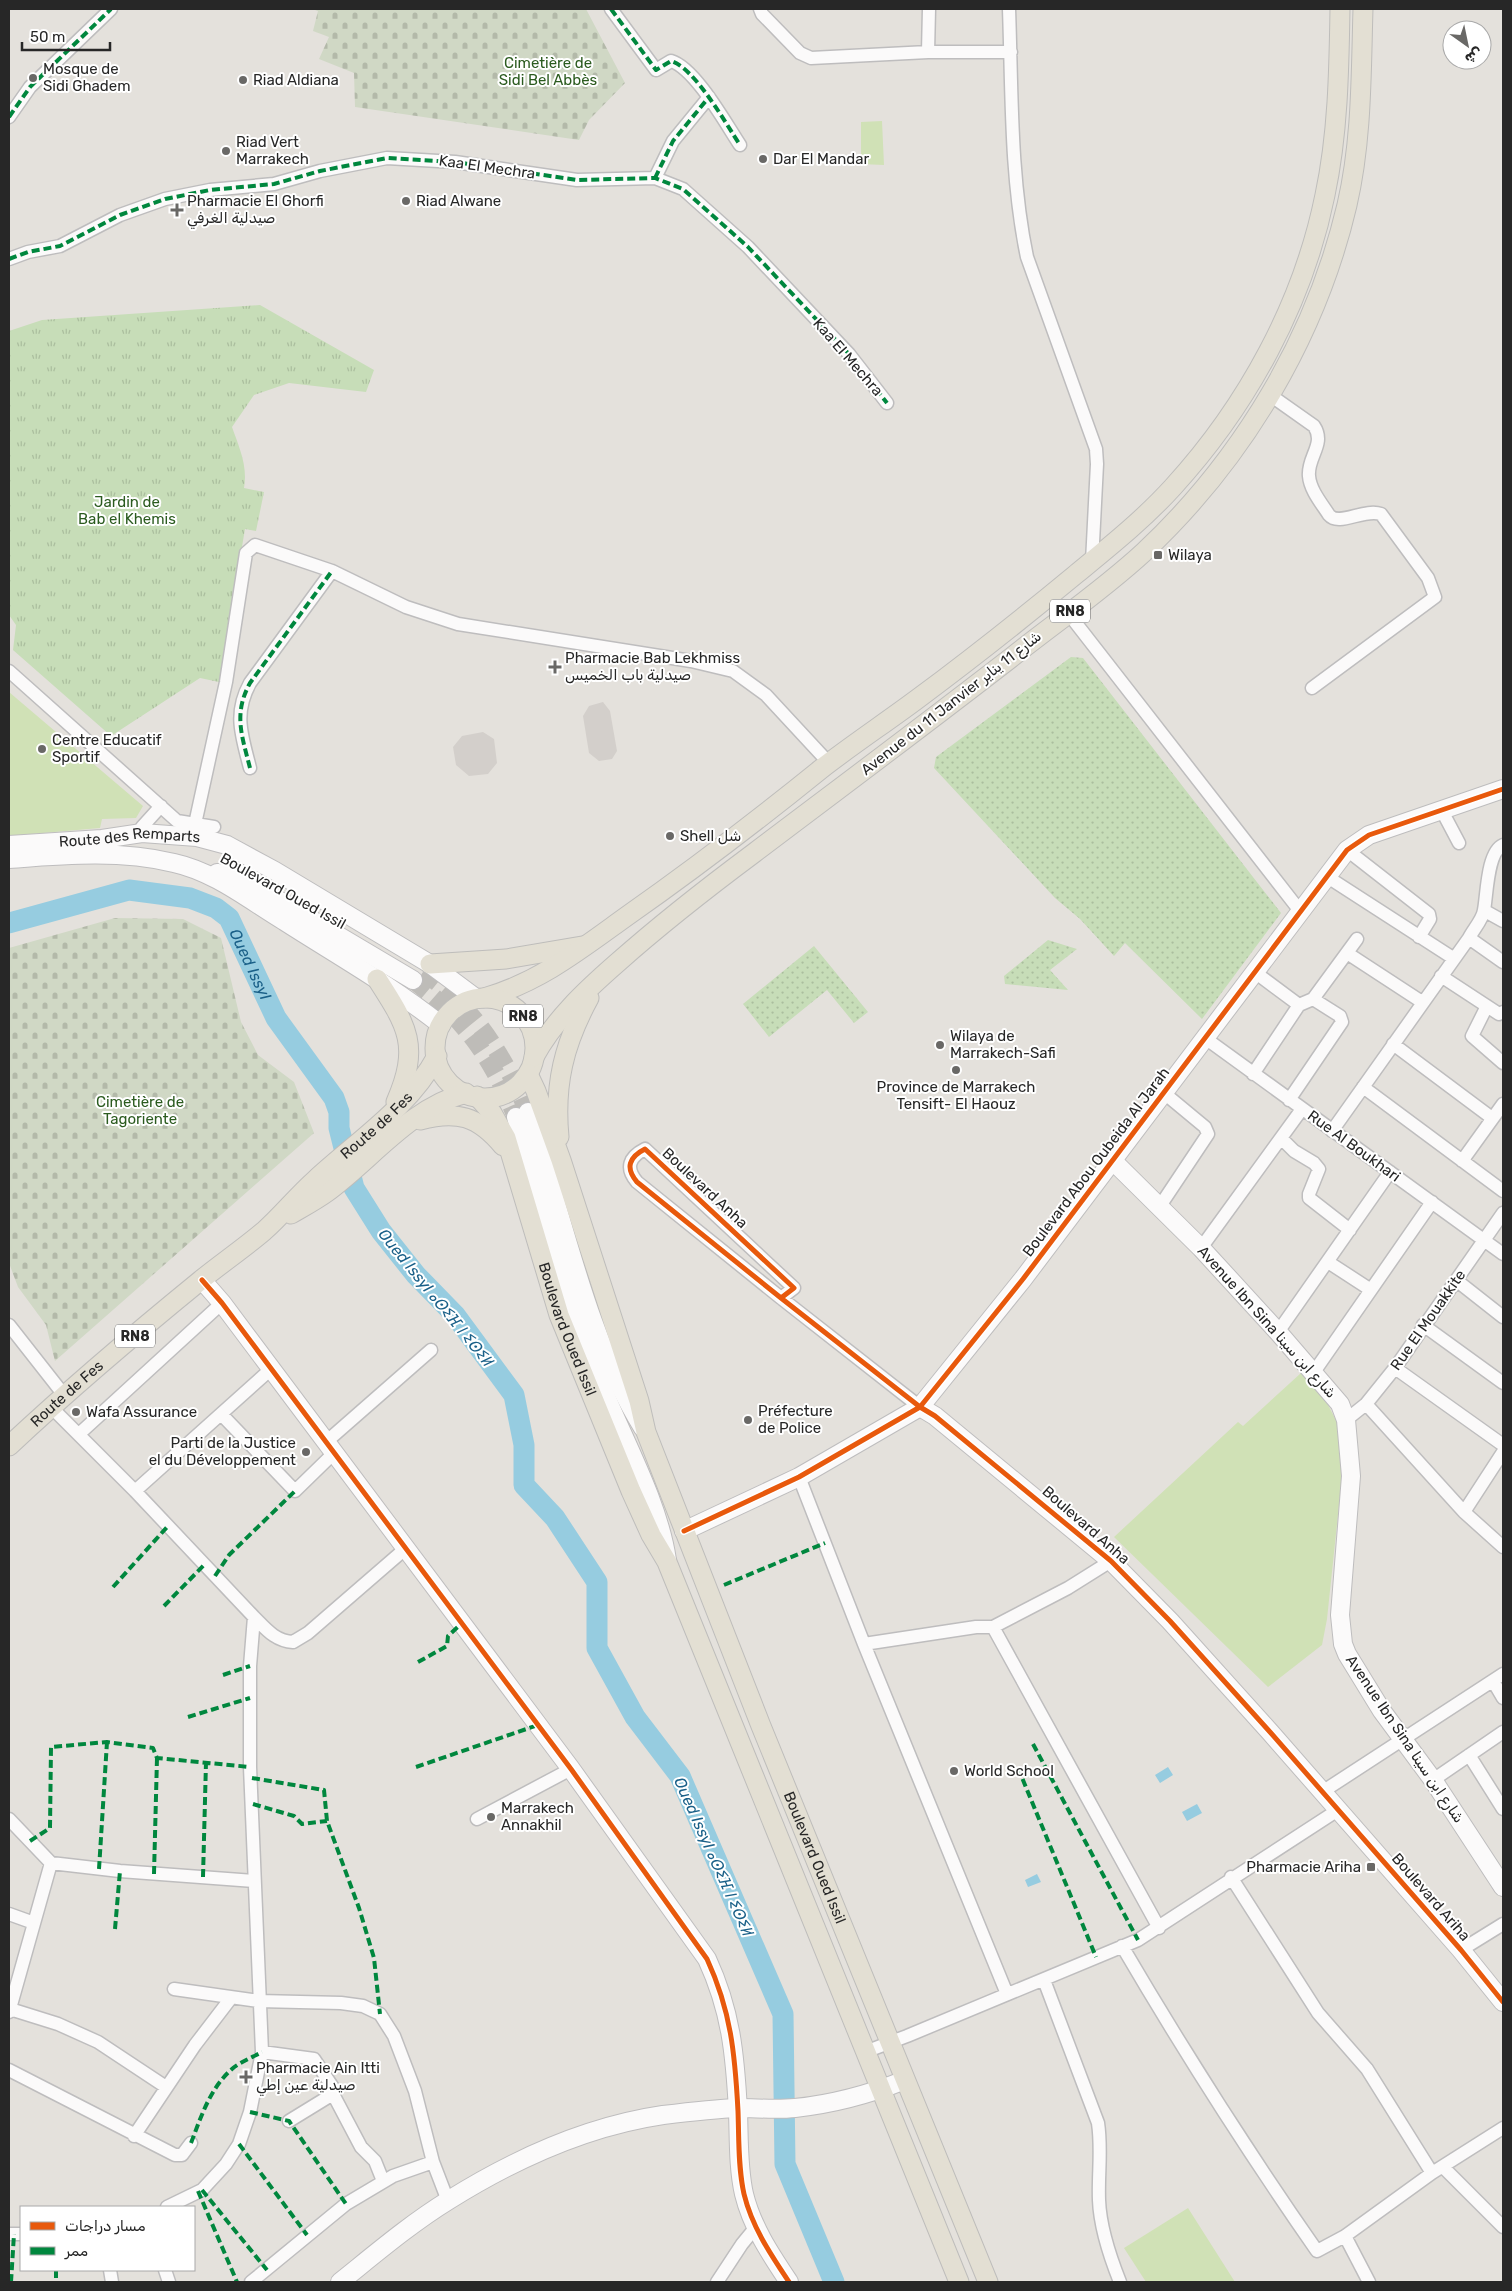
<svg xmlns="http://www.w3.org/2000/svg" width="1512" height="2291" viewBox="0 0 1512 2291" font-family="Rubik,Cairo,'Noto Sans Tifinagh',sans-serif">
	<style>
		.grass { fill: url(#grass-dots) }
		.cemetery { fill: url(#cemetery-stones) }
		.park { fill: url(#park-tufts) }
		.pitch { fill: #d0e1b6 }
		.plaza { fill: #d3cfcb }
		.water { fill: #96cce0 }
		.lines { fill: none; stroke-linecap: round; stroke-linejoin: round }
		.river { stroke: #96cce0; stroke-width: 21 }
		.secondary-tunnel { stroke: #bebcb8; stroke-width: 18; stroke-dasharray: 18 9; stroke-linecap: butt }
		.street-casing { stroke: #bebdbe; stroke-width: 15 }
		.secondary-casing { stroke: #bebdbe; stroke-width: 20 }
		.primary-casing { stroke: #bebdbb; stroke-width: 21 }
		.street { stroke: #fbfafa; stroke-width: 12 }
		.secondary { stroke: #fbfafa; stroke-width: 18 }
		.primary { stroke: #e3dfd3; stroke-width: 19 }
		.quiet { stroke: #00873e; stroke-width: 4; stroke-dasharray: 8 4; stroke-linecap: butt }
		.cycleway-casing { stroke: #fff; stroke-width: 8 }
		.cycleway { stroke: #e8590c; stroke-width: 5 }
		.poi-dot { fill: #696866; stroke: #fff; stroke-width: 2 }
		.labels { text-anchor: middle; stroke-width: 4; stroke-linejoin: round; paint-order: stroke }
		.shield { fill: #fff; stroke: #686868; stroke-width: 1 }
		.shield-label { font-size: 14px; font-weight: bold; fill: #272727 }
		.park-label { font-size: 15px; fill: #2b5b1f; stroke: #fff }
		.poi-label { font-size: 15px; fill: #272727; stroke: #fff; text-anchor: start }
		.street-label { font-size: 15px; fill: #272727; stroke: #fff }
		.water-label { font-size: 16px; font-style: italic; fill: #1a6088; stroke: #fff }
	</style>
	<defs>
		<pattern id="grass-dots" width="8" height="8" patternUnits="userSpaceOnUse" patternTransform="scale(1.25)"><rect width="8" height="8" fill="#c7ddb8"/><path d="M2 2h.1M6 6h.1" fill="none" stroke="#abbe9e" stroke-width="1.8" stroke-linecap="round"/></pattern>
		<pattern id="cemetery-stones" width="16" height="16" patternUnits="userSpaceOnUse" patternTransform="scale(1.25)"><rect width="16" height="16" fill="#d0d8c5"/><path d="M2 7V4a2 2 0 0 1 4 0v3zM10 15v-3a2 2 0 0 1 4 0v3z" fill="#b3b9a9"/></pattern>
		<pattern id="park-tufts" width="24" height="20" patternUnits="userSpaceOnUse" patternTransform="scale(1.25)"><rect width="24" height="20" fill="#c7ddb8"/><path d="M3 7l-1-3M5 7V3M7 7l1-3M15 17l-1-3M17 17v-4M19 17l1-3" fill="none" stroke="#abbe9e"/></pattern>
	</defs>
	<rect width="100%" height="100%" fill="#e4e1dc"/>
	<path class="grass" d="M 1071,657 L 1083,658 L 1281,913 L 1202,1019 L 1125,943 L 1114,956 L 1080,919 L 1055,898 L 934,768 L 936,757 Z
		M 1048,940 L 1077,949 L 1050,970 L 1068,990 L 1005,984 L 1004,976 Z
		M 814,946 L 868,1012 L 854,1023 L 827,990 L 769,1037 L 743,1004 Z"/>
	<path class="cemetery" d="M 312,9 L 586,9 L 625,83 L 589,120 L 579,140 L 355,107 L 354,73 L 319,59 L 329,37 L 313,31 L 318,11 Z
		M 115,918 L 183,919 L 221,938 L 241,1022 L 258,1055 L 294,1082 L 314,1133 L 55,1361 L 46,1325 L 18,1287 L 9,1263 L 9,948 Z"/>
	<path class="park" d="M 260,305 L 374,370 L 366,392 L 289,383 L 254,395 L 232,427 C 239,447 248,466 244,488 L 264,492 L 256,531 L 245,529 L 219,682 L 200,678 L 111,736 L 13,650 L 16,625 L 9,615 L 9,331 L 42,320 Z"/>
	<path class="pitch" d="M 882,121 L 884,165 L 861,164 L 861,122 Z
		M 9,692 L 143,806 L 136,818 L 102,819 L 100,828 L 9,836 Z
		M 1301,1373 L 1326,1401 L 1341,1430 L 1343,1467 L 1327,1619 L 1322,1645 L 1268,1687 L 1114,1537 L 1238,1422 L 1243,1426 Z
		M 1188,2208 L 1235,2282 L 1146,2282 L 1124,2248 Z"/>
	<path class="plaza" d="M 603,702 L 610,711 L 617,751 L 612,759 L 599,761 L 589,753 L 583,716 L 589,706 Z
		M 483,732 L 494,739 L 497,763 L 488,774 L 469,776 L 456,765 L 453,747 L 462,736 Z"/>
	<path class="water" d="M 1168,1767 L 1173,1775 L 1160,1783 L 1155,1775 Z
		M 1197,1804 L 1202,1813 L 1187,1821 L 1182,1812 Z
		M 1037,1874 L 1041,1882 L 1028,1887 L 1025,1880 Z"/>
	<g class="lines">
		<path class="river" id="s1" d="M 9,923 L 129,890 L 190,898 L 216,908 L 229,918 L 276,1018 L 334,1098 L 339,1112 L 339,1128 L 354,1188 L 381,1231 L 416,1275 L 455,1315 L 514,1395 L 524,1445 L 524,1485 L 555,1518 L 597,1582 L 597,1648 L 635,1717 L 680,1776 L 783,2014 L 785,2164 L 834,2282"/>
		<path class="secondary-tunnel" d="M 423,972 C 474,1007 504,1056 528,1112
			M 413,980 C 466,1021 491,1056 516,1117"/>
		<g class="street-casing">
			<path id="street" d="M 611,9 L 656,70 L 671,61 C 695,68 726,124 740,145
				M 760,9 L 762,14 L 800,53 L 811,58 L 928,52 L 929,9
				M 1009,9 C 1012,91 1010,176 1027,257 L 1096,449 L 1097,464 L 1092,562
				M 928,52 L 1011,52
				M 9,117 L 30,87 L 111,9
				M 655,178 L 673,141 L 709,97
				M 9,259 L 28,252 L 60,246 L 120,215 L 165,199 L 210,190 L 274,184 L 320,171 L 387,158 L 455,162 L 577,180 L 655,178 L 683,189 L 748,247 L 849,354 L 887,403
				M 1270,395 L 1314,426 C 1326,444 1307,457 1309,476 C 1310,490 1322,504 1329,515 C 1339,527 1364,508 1381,514 L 1428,578 L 1435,597 L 1312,688
				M 1068,613 L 1300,911
				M 9,671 L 177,821 L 214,827
				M 250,768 C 242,736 233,714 250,683 L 332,571
				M 1441,809 L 1459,843
				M 195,824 L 226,682 L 246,553 L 255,545 L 332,571 L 406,607 L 458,624 L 691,661 L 733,671 L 766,695 L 829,763
				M 142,833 L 142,827 L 161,806
				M 1347,850 L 1429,914 L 1430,919 L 1419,937
				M 1326,876 L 1453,958
				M 1485,911 L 1503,921
				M 1469,938 L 1503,962
				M 1347,953 L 1422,1002
				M 1256,973 L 1299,1005
				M 1441,976 L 1499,1014 L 1503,1012
				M 1487,1006 L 1472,1036 L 1503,1063
				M 1205,1038 L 1503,1254
				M 1393,1044 L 1492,1118
				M 1253,1074 L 1299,1005 L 1313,999 L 1357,939
				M 1363,1087 L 1503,1191
				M 1289,1100 L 1342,1022 L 1340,1016 L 1313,999
				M 1332,1131 L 1469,938 C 1473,930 1483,919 1484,910 C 1487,895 1487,852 1503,845
				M 1281,1138 L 1294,1151 L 1314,1163 L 1319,1169 L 1309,1194 L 1309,1198 L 1350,1230
				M 1462,1161 L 1503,1104
				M 1160,1206 L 1208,1134 L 1205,1127 L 1164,1093
				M 1201,1248 L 1302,1109
				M 1328,1262 L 1371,1290
				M 1456,1280 L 1503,1317
				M 781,1298 L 794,1288 L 645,1149 C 629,1157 625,1168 637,1182 L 781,1298 L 920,1407
				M 9,1325 L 64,1395
				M 1423,1325 L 1503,1383
				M 1278,1332 L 1390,1172
				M 1395,1368 L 1503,1445
				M 1314,1372 L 1432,1202
				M 1366,1404 L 1464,1512 L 1503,1547
				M 51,1407 L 135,1491 L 254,1617 C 266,1629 275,1641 293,1642 L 308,1633 L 405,1549
				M 222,1415 L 295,1491 L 334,1453
				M 1346,1420 L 1366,1404 L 1395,1368 L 1503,1213
				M 79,1434 L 222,1303
				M 326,1442 L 431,1350
				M 799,1477 L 864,1644 L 1007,1994
				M 135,1491 L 271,1369
				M 1464,1512 L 1503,1452
				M 993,1627 L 1159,1928
				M 864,1644 L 976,1627 L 993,1627 L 1068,1588 L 1111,1561
				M 1493,1681 L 1503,1698
				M 1469,1755 L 1503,1809
				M 1433,1780 L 1503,1732
				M 1322,1792 L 1503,1674
				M 9,1819 L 51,1863 L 120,1871 L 254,1881
				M 477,1819 L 571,1769
				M 1231,1877 L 1318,2013 L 1367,2069 L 1432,2173
				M 9,1914 L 34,1923
				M 1122,1946 C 1183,2050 1248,2152 1317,2251 L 1345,2236 L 1432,2173 L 1503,2128
				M 1461,1950 L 1503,1924
				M 1044,1980 L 1098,2123 C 1102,2149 1098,2174 1099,2200 C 1100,2227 1110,2257 1120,2282
				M 174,1989 L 259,2001 L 341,2003 L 363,2006 L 380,2014 L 394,2036 L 415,2091 L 433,2162 L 448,2201
				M 10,2009 L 58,2024 L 98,2042 L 166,2087
				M 9,2012 L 51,1863
				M 262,2052 L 314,2059 L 334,2089 L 333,2094 L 289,2121
				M 865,2052 L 907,2036 L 1138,1940 L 1338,1810
				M 9,2070 L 175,2155 L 182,2155 L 191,2143
				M 333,2094 L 361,2147 L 375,2161 L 383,2181
				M 134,2136 L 195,2045 L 231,1998
				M 1443,2167 L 1503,2227
				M 167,2207 L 202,2190 L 226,2164 L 239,2144 L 250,2112 L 262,2052 L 250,1767 L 250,1666 L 254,1617
				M 9,2234 L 21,2234
				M 1345,2236 L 1369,2282
				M 110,2270 L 112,2282
				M 165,2270 L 169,2282
				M 251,2282 L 346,2204 L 393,2176 L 433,2162
				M 717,2282 L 742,2244 L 756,2227"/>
		</g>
		<g class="secondary-casing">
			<g id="secondary">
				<path id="s2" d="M 9,845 L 102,839 L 142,833 L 197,837 L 227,845 L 275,871 L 430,964 L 477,999"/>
				<path d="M 9,859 C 64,855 120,850 174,863 C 215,872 249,900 284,921 C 337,955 392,986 441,1025"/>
				<path d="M 217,873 L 230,875 L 253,885 L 413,980"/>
				<path d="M 528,1112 C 564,1217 584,1332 643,1428"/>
				<path d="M 516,1117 C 541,1204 564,1292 598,1377 C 621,1436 658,1499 667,1560"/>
				<path d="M 1113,1161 L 1201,1248 L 1278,1332 L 1340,1404 L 1346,1420 L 1351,1476 L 1340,1615 L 1343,1644 L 1347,1654 L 1382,1711 L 1433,1780 L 1503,1887"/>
				<path d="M 202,1280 L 222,1303 L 571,1769 L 707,1959 C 731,2011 735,2054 738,2111 C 739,2138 738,2168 744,2194 C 752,2227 771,2255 789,2282"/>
				<path d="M 920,1407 L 935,1416 L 1111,1561 L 1170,1621 L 1270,1732 L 1461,1950 L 1503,2002"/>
				<path d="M 684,1531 L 799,1477 L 920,1407 L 1023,1279 L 1347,850 L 1369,835 L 1503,789"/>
				<path d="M 340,2282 C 375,2254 410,2224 449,2200 C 513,2160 588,2126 663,2115 C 688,2112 713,2109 738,2108 C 757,2108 776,2110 795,2108 C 833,2104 870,2094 905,2080"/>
			</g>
		</g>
		<g class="primary-casing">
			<g id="primary">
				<path d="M 430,964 L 506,959 L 582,946"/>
				<path d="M 377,979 C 408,1027 420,1046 396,1102"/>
				<path d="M 484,998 C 540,982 581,949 627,916 C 694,869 758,820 821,769 C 852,745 885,723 916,700 C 970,660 1023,618 1075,575 C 1109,547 1143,520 1173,487 C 1247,406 1303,304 1325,195 C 1338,134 1339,71 1340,9"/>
				<circle cx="485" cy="1048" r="50"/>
				<path d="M 534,1057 C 554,1020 585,991 617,963 C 661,924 707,888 754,853 C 840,788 927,723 1012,657 C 1056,622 1103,590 1144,552 C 1243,459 1316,337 1347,205 C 1362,140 1361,75 1363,9"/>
				<path id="s3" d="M 528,1074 L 536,1091 L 561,1160 L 639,1401 L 646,1432 L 761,1726 L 988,2282"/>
				<path id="s4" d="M 477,1096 L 492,1113 L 506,1138 L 559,1315 L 631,1491 L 651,1535 L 667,1562 L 959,2282"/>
				<path d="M 420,1120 C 457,1110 478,1116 503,1146"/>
				<path d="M 559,1137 C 554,1084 564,1044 589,998"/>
				<path d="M 291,1214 C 303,1207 316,1200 327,1192 C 372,1159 410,1108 466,1093"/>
				<path id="s5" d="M 9,1446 C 71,1388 136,1333 201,1280 C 222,1263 244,1248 264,1231 C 282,1215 297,1196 315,1180 C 357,1141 409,1108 437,1056"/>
			</g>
		</g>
		<use href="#street" class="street"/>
		<use href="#secondary" class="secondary"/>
		<use href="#primary" class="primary"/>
		<path class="quiet" d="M 611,9 L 656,70 L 671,61 C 695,68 726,124 740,145
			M 9,117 L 30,87 L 111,9
			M 655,178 L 673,141 L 709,97
			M 9,259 L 28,252 L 60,246 L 120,215 L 165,199 L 210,190 L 274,184 L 320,171 L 387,158 L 455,162 L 577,180 L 655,178 L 683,189 L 748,247 L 849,354 L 887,403
			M 250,768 C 242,736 233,714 250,683 L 332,571
			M 215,1576 L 229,1555 L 295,1491
			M 724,1585 L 825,1543
			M 113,1587 L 168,1526
			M 164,1606 L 205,1564
			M 418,1662 L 447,1646 L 448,1636 L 461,1624
			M 223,1675 L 250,1666
			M 188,1717 L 250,1698
			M 1033,1744 L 1138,1940
			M 416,1767 L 538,1725
			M 1018,1768 L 1096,1957
			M 252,1778 L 324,1790 L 327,1821 L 359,1908 L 374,1958 L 380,2014
			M 253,1804 L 294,1816 L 302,1824 L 327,1821
			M 30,1841 L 50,1828 L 51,1747 L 107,1742 L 153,1748 L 157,1758 L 250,1767
			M 99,1869 L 107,1742
			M 154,1874 L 157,1758
			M 203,1877 L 206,1762
			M 115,1929 L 120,1871
			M 250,2112 L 289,2121 L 346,2204
			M 191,2143 C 201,2117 210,2088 232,2069 C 240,2062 253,2057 262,2052
			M 239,2144 L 307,2235
			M 202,2190 L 267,2270
			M 198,2191 L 237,2282
			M 56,2270 L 56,2282
			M 11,2282 L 14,2234"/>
		<g class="cycleway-casing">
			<path id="cycleway" d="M 202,1280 L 222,1303 L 571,1769 L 707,1959 C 731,2011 735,2054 738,2111 C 739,2138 738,2168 744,2194 C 752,2227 771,2255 789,2282
				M 781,1298 L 794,1288 L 645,1149 C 629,1157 625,1168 637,1182 L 781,1298 L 920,1407 L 935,1416 L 1111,1561 L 1170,1621 L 1270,1732 L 1461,1950 L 1503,2002
				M 684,1531 L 799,1477 L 920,1407 L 1023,1279 L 1347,850 L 1369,835 L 1503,789"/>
		</g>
		<use href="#cycleway" class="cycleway"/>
	</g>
	<g class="poi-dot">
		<circle cx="33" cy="78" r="5"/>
		<circle cx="243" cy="80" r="5"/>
		<circle cx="226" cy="151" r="5"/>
		<circle cx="763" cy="159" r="5"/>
		<circle cx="406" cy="201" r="5"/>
		<path d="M174.5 202.5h5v5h5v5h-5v5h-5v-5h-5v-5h5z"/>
		<rect x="1153" y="550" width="10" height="10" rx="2.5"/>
		<path d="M552.5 659.5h5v5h5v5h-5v5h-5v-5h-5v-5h5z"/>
		<circle cx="42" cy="749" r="5"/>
		<circle cx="670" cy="836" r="5"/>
		<circle cx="940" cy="1045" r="5"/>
		<circle cx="956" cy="1070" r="5"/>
		<circle cx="76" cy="1412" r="5"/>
		<circle cx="748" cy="1420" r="5"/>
		<circle cx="306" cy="1452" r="5"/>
		<circle cx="954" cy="1771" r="5"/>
		<circle cx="491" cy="1817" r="5"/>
		<rect x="1366" y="1862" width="10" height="10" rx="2.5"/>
		<path d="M243.5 2069.5h5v5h5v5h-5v5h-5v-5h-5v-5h5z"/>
	</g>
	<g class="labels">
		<g class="shield">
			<rect x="1050" y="599.5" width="40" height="23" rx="4"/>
			<rect x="503" y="1004.5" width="40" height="23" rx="4"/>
			<rect x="115" y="1324.5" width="40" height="23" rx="4"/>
		</g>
		<g class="shield-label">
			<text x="1070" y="616">RN8</text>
			<text x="523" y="1021">RN8</text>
			<text x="135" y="1341">RN8</text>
		</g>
		<g class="park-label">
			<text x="548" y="68">Cimetière de<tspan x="548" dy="17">Sidi Bel Abbès</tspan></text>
			<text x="127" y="507">Jardin de<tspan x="127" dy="17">Bab el Khemis</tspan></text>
			<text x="140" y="1107">Cimetière de<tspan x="140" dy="17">Tagoriente</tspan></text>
		</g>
		<g class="poi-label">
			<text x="43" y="74">Mosque de<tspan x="43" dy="17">Sidi Ghadem</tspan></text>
			<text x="253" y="85">Riad Aldiana</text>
			<text x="236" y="147">Riad Vert<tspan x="236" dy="17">Marrakech</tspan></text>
			<text x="773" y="164">Dar El Mandar</text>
			<text x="187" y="206">Pharmacie El Ghorfi<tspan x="187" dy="17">صيدلية الغرفي</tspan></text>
			<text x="416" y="206">Riad Alwane</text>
			<text x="1168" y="560">Wilaya</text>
			<text x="565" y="663">Pharmacie Bab Lekhmiss<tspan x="565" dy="17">صيدلية باب الخميس</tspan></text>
			<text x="52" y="745">Centre Educatif<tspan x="52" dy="17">Sportif</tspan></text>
			<text x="680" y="841">Shell شل</text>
			<text x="950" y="1041">Wilaya de<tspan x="950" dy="17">Marrakech-Safi</tspan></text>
			<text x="956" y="1092" text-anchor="middle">Province de Marrakech<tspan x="956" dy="17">Tensift- El Haouz</tspan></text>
			<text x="758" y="1416">Préfecture<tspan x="758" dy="17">de Police</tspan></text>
			<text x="86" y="1417">Wafa Assurance</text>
			<text x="296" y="1448" text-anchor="end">Parti de la Justice<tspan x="296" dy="17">el du Développement</tspan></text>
			<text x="964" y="1776">World School</text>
			<text x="501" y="1813">Marrakech<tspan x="501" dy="17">Annakhil</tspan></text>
			<text x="1361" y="1872" text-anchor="end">Pharmacie Ariha</text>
			<text x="256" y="2073">Pharmacie Ain Itti<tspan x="256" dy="17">صيدلية عين إطي</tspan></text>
		</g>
		<g class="street-label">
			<text transform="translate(487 167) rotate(8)" y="5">Kaa El Mechra</text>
			<text transform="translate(848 357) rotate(49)" y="5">Kaa El Mechra</text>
			<text transform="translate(951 703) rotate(-38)" y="5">Avenue du 11 Janvier شارع 11 يناير</text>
			<text dy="5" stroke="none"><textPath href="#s2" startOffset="121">Route des Remparts</textPath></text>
			<text transform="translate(283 891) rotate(29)" y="5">Boulevard Oued Issil</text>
			<text dy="5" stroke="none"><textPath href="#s5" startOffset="488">Route de Fes</textPath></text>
			<text transform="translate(1354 1146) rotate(36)" y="5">Rue Al Boukhari</text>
			<text transform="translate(1096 1162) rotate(-53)" y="5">Boulevard Abou Oubeida Al Jarah</text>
			<text transform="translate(705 1188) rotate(43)" y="5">Boulevard Anha</text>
			<text transform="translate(1428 1320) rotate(-55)" y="5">Rue El Mouakkite</text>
			<text transform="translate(1267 1322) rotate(48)" y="5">Avenue Ibn Sina شارع ابن سينا</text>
			<text dy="5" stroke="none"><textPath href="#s4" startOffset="252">Boulevard Oued Issil</textPath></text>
			<text dy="5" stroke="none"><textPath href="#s5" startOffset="78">Route de Fes</textPath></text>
			<text transform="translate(1086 1525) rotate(41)" y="5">Boulevard Anha</text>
			<text transform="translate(1405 1739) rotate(56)" y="5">Avenue Ibn Sina شارع ابن سينا</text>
			<text dy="5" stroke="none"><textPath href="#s3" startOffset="835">Boulevard Oued Issil</textPath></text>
			<text transform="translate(1431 1897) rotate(49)" y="5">Boulevard Ariha</text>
		</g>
		<g class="water-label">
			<text dy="6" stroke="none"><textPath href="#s1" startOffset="281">Oued Issyl</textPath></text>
			<text transform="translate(436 1297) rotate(51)" y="6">Oued Issyl ⴰⵙⵉⴼ ⵏ ⵉⵙⵉⵍ</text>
			<text transform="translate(714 1856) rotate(66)" y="6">Oued Issyl ⴰⵙⵉⴼ ⵏ ⵉⵙⵉⵍ</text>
		</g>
	</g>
	<rect width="1512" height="2291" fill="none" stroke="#272727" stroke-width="20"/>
	<rect x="20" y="2206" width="175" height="65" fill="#ffffff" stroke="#a9a9a9"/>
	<rect x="30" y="2222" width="25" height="8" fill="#e8590c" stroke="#a9a9a9"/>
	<text x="65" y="2231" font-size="15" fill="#272727">مسار دراجات</text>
	<rect x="30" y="2247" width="25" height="8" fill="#00873e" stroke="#a9a9a9"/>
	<text x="65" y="2256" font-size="15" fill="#272727">ممر</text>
	<g transform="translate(1467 45) rotate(147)"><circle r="24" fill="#ffffff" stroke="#a9a9a9"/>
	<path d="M0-4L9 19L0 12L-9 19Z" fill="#696866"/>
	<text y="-8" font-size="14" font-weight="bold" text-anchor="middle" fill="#272727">ش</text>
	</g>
	<path d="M22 42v8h88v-8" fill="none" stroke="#272727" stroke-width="2.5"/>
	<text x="30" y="42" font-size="15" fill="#272727" stroke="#ffffff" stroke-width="4" paint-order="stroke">50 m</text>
</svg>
